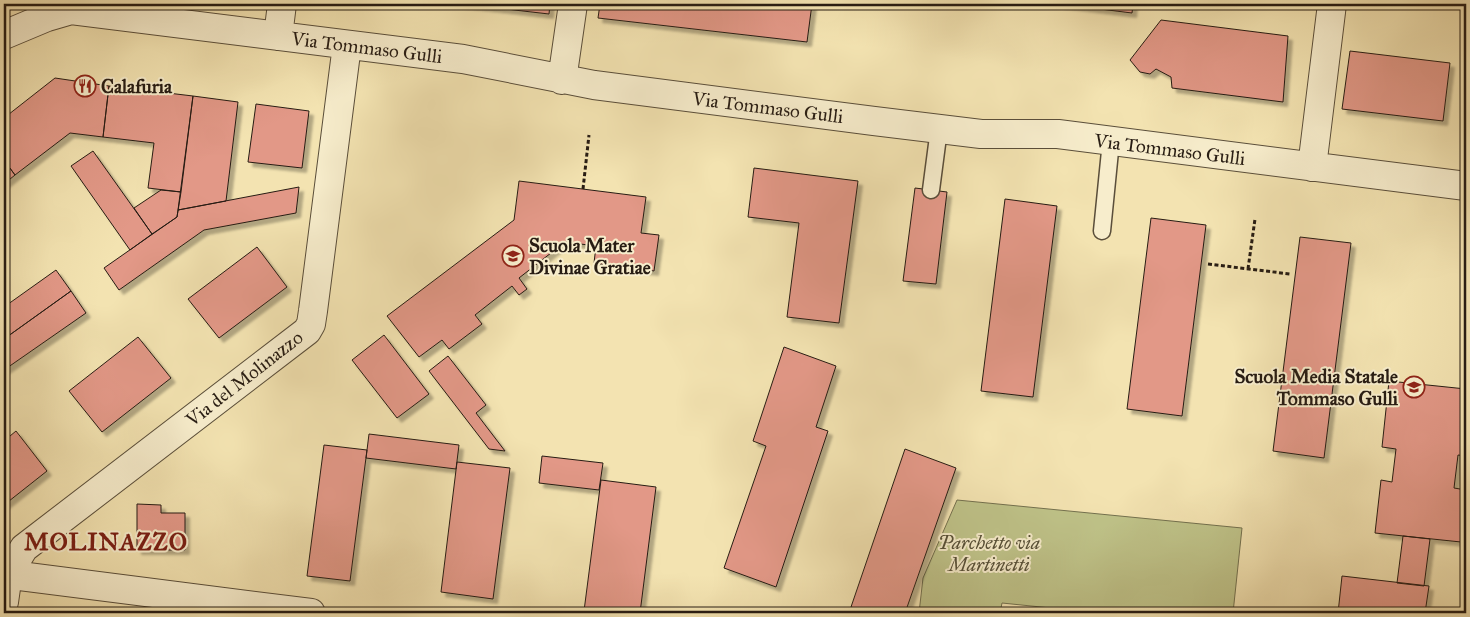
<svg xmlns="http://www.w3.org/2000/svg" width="1470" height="617" viewBox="0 0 1470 617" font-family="'IM FELL Great Primer',serif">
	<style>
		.green { fill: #bfc389; stroke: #73704e }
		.building { fill: #e29887; stroke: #271c13; filter: url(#shadow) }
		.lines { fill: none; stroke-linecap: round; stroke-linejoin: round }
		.service-casing { stroke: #5a4e3a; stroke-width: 19 }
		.minor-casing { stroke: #5a4e3a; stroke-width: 30 }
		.path { stroke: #271c13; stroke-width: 3; stroke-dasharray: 4 2.5; stroke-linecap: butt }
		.service { stroke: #f7edcc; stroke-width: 16 }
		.minor { stroke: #f7edcc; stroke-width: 28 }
		.labels { text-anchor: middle; stroke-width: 4; stroke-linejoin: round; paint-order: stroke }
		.street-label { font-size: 19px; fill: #271c13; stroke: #f7edcc }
		.poi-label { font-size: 19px; font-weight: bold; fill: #271c13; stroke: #f7edcc; text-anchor: start }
		.park-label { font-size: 19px; font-style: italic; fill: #554e36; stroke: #f7edcc }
		.district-label { font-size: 24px; font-weight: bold; letter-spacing: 1px; fill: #7a1f14; stroke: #f7edcc }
	</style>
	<defs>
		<filter id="shadow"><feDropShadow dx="4.5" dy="4.5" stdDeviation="1" flood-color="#0004"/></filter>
	</defs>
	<rect width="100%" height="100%" fill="#f3e3b1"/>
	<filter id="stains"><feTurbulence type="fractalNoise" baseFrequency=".004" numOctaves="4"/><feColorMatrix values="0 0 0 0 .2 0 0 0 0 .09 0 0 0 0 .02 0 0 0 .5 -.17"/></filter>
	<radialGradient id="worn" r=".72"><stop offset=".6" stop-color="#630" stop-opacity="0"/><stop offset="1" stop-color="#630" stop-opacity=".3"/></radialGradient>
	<path class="green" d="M 957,500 L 1242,528 L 1233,613 L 1099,613 L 1002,603 L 1000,613 L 919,613 L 923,578 Z"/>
	<path class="building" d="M 462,4 L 550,4 L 549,14 Z
		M 600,4 L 705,5 L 706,4 L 812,4 L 807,42 L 598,18 Z
		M 1060,4 L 1133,4 L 1132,13 Z
		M 1161,20 L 1288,36 L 1283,102 L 1172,88 L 1171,77 L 1156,69 L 1150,74 L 1140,72 L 1130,60 Z
		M 1350,51 L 1450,63 L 1443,121 L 1342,109 Z
		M 55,78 L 109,86 L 103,137 L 70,133 L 15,175 L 4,160 L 4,118 Z
		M 109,86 L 193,96 L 181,192 L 148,188 L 154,143 L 103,137 Z
		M 193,96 L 238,102 L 226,201 L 178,210 Z
		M 256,104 L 309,111 L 302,168 L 248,162 Z
		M 93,151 L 152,234 L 130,250 L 71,166 Z
		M 4,160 L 15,175 L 4,184 Z
		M 754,168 L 858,181 L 839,323 L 787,317 L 799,223 L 748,217 Z
		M 519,181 L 646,197 L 641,233 L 659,235 L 654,271 L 594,263 L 596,246 L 565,242 L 519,278 L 527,289 L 519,295 L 512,286 L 475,315 L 482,324 L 449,349 L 442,340 L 419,357 L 387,316 L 514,220 Z
		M 299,187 L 296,213 L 204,230 L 119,290 L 104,268 L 177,217 L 178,210 Z
		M 915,188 L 947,192 L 936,284 L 903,281 Z
		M 161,190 L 181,192 L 177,217 L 152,234 L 134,208 Z
		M 1005,199 L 1057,206 L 1033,397 L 981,391 Z
		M 1151,218 L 1206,225 L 1182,416 L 1127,409 Z
		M 1300,237 L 1351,243 L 1324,458 L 1273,451 Z
		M 257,247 L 287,287 L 219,338 L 188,299 Z
		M 56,270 L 71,291 L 4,339 L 4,307 Z
		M 71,291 L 86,313 L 4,370 L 4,339 Z
		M 384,335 L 429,394 L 397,418 L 352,360 Z
		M 138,337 L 171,378 L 102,432 L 69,391 Z
		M 784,347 L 836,366 L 816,427 L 828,431 L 776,587 L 724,568 L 766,446 L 753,441 Z
		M 448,356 L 486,405 L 476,413 L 505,451 L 489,449 L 429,371 Z
		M 1389,381 L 1466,389 L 1466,456 L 1458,455 L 1454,488 L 1466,490 L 1461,542 L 1375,533 L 1381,480 L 1392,482 L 1396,449 L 1382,447 Z
		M 16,431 L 47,471 L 4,505 L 4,441 Z
		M 369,434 L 459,445 L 456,469 L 366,458 Z
		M 324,445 L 367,450 L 350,581 L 307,576 Z
		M 905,449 L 956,468 L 905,613 L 857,613 L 858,609 L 851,607 Z
		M 542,456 L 603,463 L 599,490 L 539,483 Z
		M 457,462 L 510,468 L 493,599 L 441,592 Z
		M 601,480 L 656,487 L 640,613 L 604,613 L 584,611 Z
		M 137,504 L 161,505 L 161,513 L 185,513 L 185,550 L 137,550 Z
		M 1403,536 L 1430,539 L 1424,586 L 1397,583 Z
		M 1342,576 L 1429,586 L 1425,613 L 1338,613 Z"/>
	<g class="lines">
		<g class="service-casing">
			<path id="service" d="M 931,190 L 939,129
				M 1102,231 L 1111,141"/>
		</g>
		<g class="minor-casing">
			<path id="minor" d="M 59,4 L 71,10 L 463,59 L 594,85 L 874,121 L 981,134 L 1058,134 L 1466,186
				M 4,35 L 47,17 L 71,10
				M 278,36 L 282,4
				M 562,80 L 573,4
				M 1312,167 L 1332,4
				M 4,574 L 311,613
				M 4,602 L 8,574 L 24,548 L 307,331 L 311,324 L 313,311 L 347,45"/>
		</g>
		<path class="path" d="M 583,189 L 589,135
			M 1208,264 L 1290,274
			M 1248,269 L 1255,219"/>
		<use href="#service" class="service"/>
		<use href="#minor" class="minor"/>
	</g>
	<defs>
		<g id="restaurant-ring" transform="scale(1.125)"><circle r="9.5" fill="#f7edcc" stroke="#8f2418" stroke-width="1.5"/><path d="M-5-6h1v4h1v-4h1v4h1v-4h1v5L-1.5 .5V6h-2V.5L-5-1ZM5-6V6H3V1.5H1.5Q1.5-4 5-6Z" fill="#8f2418"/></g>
		<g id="school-ring" transform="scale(1.125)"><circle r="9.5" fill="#f7edcc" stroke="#8f2418" stroke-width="1.5"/><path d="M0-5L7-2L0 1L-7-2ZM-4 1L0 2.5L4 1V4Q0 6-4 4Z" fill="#8f2418"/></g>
	</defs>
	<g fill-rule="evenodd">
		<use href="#restaurant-ring" x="85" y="86"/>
		<use href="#school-ring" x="513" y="256"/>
		<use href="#school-ring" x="1414" y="387"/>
	</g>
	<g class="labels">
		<g class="street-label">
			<text transform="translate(367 47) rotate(7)" y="7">Via Tommaso Gulli</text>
			<text transform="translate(768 107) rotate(7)" y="7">Via Tommaso Gulli</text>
			<text transform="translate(1170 149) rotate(7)" y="7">Via Tommaso Gulli</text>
			<text transform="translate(244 378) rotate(-38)" y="7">Via del Molinazzo</text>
		</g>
		<g class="poi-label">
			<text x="101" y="93">Calafuria</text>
			<text x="529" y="252">Scuola Mater<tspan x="529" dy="22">Divinae Gratiae</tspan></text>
			<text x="1398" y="383" text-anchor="end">Scuola Media Statale<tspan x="1398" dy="22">Tommaso Gulli</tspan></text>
		</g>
		<g class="park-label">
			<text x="989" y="549">Parchetto via<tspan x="989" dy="22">Martinetti</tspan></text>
		</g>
		<g class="district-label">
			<text x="106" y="550">MOLINAZZO</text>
		</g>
	</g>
	<rect width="1470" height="617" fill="none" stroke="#f3e3b1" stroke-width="20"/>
	<rect x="5" y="5" width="1460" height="607" fill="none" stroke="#271c13" stroke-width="2.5"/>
	<rect x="10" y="10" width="1450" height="597" fill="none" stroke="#271c13"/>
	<rect width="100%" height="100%" filter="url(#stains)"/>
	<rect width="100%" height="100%" fill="url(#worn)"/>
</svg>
